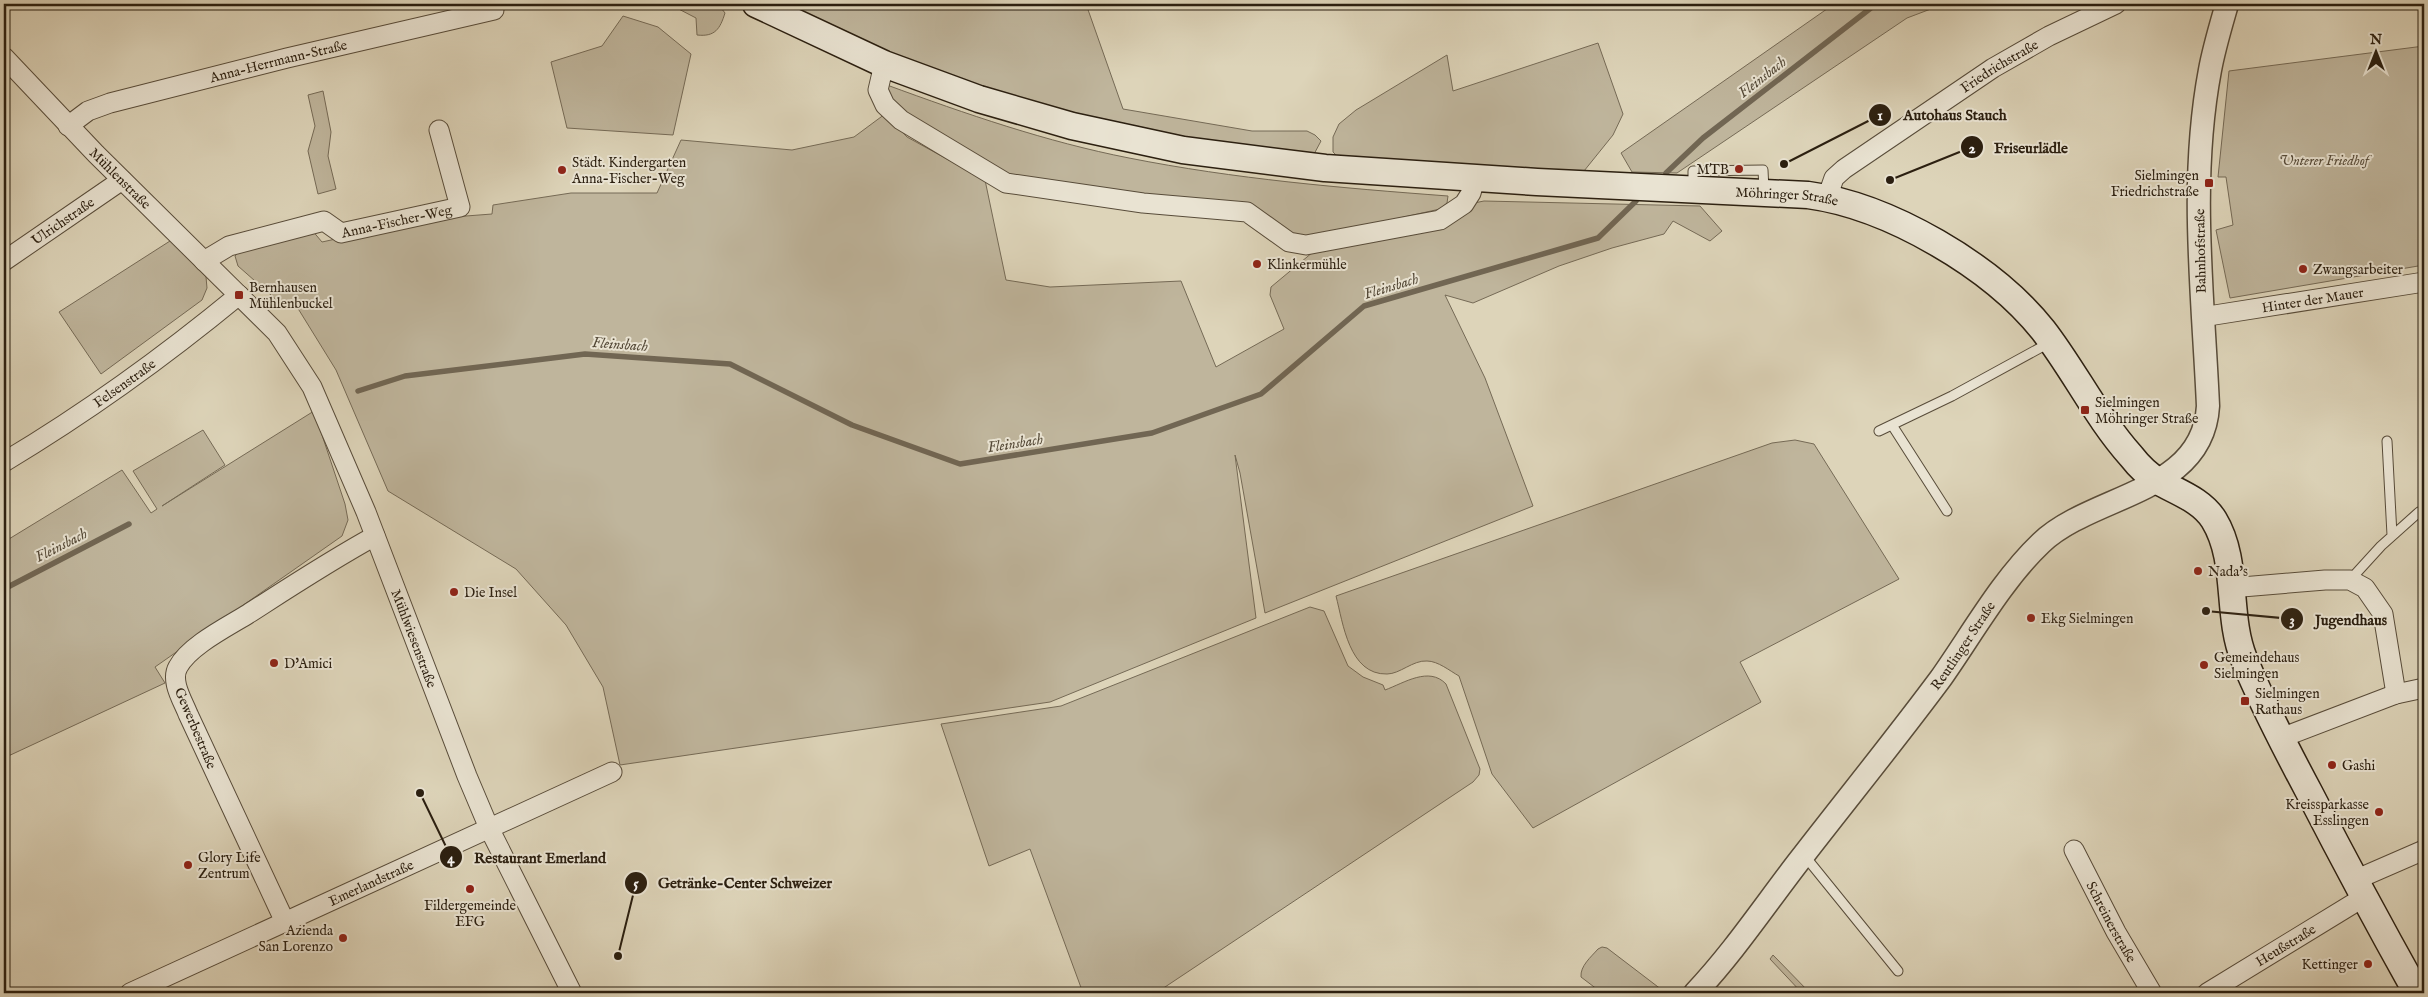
<svg xmlns="http://www.w3.org/2000/svg" width="2428" height="997" viewBox="0 0 2428 997" font-family="'IM FELL English',serif">
	<style>
		.green { fill: #bfb59c; stroke: #756a56 }
		.lines { fill: none; stroke-linecap: round; stroke-linejoin: round }
		.stream { stroke: #716653; stroke-width: 5.5 }
		.service-casing { stroke: #584c3a; stroke-width: 11 }
		.minor-casing { stroke: #584c3a; stroke-width: 21 }
		.tertiary-casing { stroke: #584c3a; stroke-width: 25 }
		.secondary-casing { stroke: #2b1f10; stroke-width: 29 }
		.service { stroke: #e9e3d2; stroke-width: 9 }
		.minor { stroke: #e9e3d2; stroke-width: 19 }
		.tertiary { stroke: #e9e3d2; stroke-width: 22 }
		.secondary { stroke: #e9e3d2; stroke-width: 26 }
		.poi-dot { fill: #8f2418; stroke: #e9e3d2; stroke-width: 2 }
		.labels { text-anchor: middle; stroke-width: 4; stroke-linejoin: round; paint-order: stroke }
		.street-label { font-size: 14px; fill: #2b1f10; stroke: #e9e3d2 }
		.park-label { font-size: 14px; font-style: italic; fill: #574c3a; stroke: #e9e3d2 }
		.poi-label { font-size: 14px; fill: #2b1f10; stroke: #e9e3d2; text-anchor: start }
		.water-label { font-size: 15px; font-style: italic; fill: #544937; stroke: #e9e3d2 }
		.leader { fill: none; stroke: #2b1f10; stroke-width: 2 }
		.callout-dot { fill: #2b1f10; stroke: #e9e3d2; stroke-width: 2 }
		.mark-label { font-size: 15px; text-anchor: middle; font-weight: bold; fill: #fff }
		.callout-label { font-size: 15px; text-anchor: middle; font-weight: bold; fill: #2b1f10; stroke: #e9e3d2; stroke-width: 4; stroke-linejoin: round; paint-order: stroke }
	</style>
	<rect width="100%" height="100%" fill="#ddd4b9"/>
	<filter id="stains"><feTurbulence type="fractalNoise" baseFrequency=".004" numOctaves="4"/><feColorMatrix values="0 0 0 0 .2 0 0 0 0 .09 0 0 0 0 .02 0 0 0 .5 -.17"/></filter>
	<radialGradient id="worn" r=".72"><stop offset=".6" stop-color="#630" stop-opacity="0"/><stop offset="1" stop-color="#630" stop-opacity=".3"/></radialGradient>
	<path class="green" d="M 669,4 L 718,4 L 725,13 C 720,29 715,37 697,35 L 696,18 Z
		M 781,4 L 1086,4 L 1123,109 L 1252,131 L 1307,131 L 1315,135 L 1321,141 L 1313,156 C 1170,137 1027,112 894,57 C 855,41 818,21 781,4 Z
		M 1834,4 L 1944,4 L 1907,18 L 1677,173 L 1632,172 L 1621,153 Z
		M 623,16 L 658,27 L 691,54 L 673,135 L 567,128 L 551,62 L 602,46 Z
		M 1598,43 L 1623,114 L 1613,135 L 1584,171 L 1340,159 L 1333,152 L 1333,137 L 1339,124 L 1356,110 L 1447,55 L 1453,91 Z
		M 2424,46 L 2424,265 L 2230,298 L 2216,230 L 2233,225 L 2226,177 L 2218,177 L 2229,71 Z
		M 887,85 C 966,114 1047,142 1129,158 C 1235,179 1341,188 1448,196 L 1447,203 L 1440,209 L 1314,237 L 1295,235 L 1254,208 L 1008,176 L 984,164 L 888,100 Z
		M 323,91 L 331,132 L 328,156 L 336,189 L 318,194 L 308,151 L 315,126 L 308,95 Z
		M 885,114 L 907,137 L 985,180 L 1006,280 L 1050,287 L 1181,281 L 1216,367 L 1284,329 L 1270,295 L 1271,287 L 1313,252 L 1474,203 L 1484,201 L 1700,206 L 1722,231 L 1710,241 L 1673,221 L 1664,234 L 1612,248 L 1559,266 L 1473,303 L 1445,295 L 1485,378 L 1533,506 L 1265,613 L 1240,473 L 1235,455 L 1256,618 L 1050,702 L 620,765 L 603,687 L 566,625 L 516,569 L 388,491 L 336,370 L 294,302 L 280,303 L 238,266 L 235,256 L 244,246 L 311,229 L 322,242 L 427,219 L 492,214 L 493,205 L 571,193 L 657,193 L 681,140 L 792,150 L 854,137 Z
		M 170,241 L 206,277 L 207,288 L 202,300 L 101,374 L 59,312 Z
		M 314,411 L 345,504 L 348,520 L 342,536 L 155,667 L 165,683 L 4,758 L 4,542 L 122,470 L 151,513 L 157,509 L 133,471 L 203,430 L 225,465 L 162,506 Z
		M 1795,440 L 1814,444 L 1899,579 L 1740,662 L 1761,702 L 1533,828 L 1492,774 L 1459,676 C 1450,671 1438,661 1427,661 C 1413,660 1400,674 1387,674 C 1349,675 1343,623 1336,596 L 1772,443 Z
		M 1310,607 L 1324,611 L 1348,666 L 1363,677 L 1383,685 L 1385,690 C 1404,683 1429,666 1446,684 L 1480,769 L 1479,775 L 1473,782 L 1156,993 L 1083,993 L 1030,849 L 989,866 L 941,724 L 1061,706 Z
		M 1602,947 L 1607,948 L 1666,993 L 1602,993 L 1581,977 C 1580,966 1591,957 1598,949 Z
		M 1773,955 L 1810,993 L 1802,993 L 1770,959 Z"/>
	<g class="lines">
		<path class="stream" d="M 1666,173 L 1703,138 L 1876,4
			M 358,391 L 405,376 L 585,354 L 730,364 L 852,425 L 960,464 L 1152,433 L 1261,394 L 1364,306 L 1598,238 L 1636,201
			M 4,589 L 129,524"/>
		<g class="service-casing">
			<path id="service" d="M 1693,188 L 1693,171 L 1763,170 L 1764,190
				M 1892,425 L 1947,511
				M 1879,431 L 1952,396 L 2049,343
				M 2387,441 L 2392,535
				M 2350,580 L 2381,546 L 2419,512
				M 1804,855 L 1898,971"/>
		</g>
		<g class="minor-casing">
			<g id="minor">
				<path id="s1" d="M 4,57 L 96,154 L 277,333 L 312,387 L 366,512 L 467,776 L 489,828 L 572,993"/>
				<path d="M 884,64 L 878,90 L 885,105 L 901,120 L 1006,183 L 1143,203 L 1247,212 L 1289,242 L 1306,245 L 1440,220 L 1464,204 L 1471,193 L 1475,179"/>
				<path id="s2" d="M 68,126 L 88,111 L 110,103 L 287,58 L 494,10"/>
				<path id="s3" d="M 1827,198 L 1834,178 L 1844,169 L 1993,68 L 2049,36 L 2116,4"/>
				<path id="s4" d="M 4,261 L 122,180"/>
				<path id="s5" d="M 204,261 L 229,246 L 324,221 L 341,233 L 460,207 L 439,130"/>
				<path id="s6" d="M 2202,317 L 2424,282"/>
				<path id="s7" d="M 4,462 C 86,413 165,356 239,295"/>
				<path d="M 2230,588 L 2325,580 L 2350,580 L 2365,588 L 2383,614 L 2396,694"/>
				<path d="M 2281,738 L 2396,694 L 2424,688"/>
				<path id="s8" d="M 2074,850 L 2116,932 L 2152,993"/>
				<path d="M 2355,880 L 2424,850"/>
				<path d="M 285,922 L 188,714 C 183,701 170,681 178,667 C 189,646 227,627 248,614 C 290,587 331,560 375,536"/>
				<path id="s9" d="M 130,993 L 612,772"/>
				<path id="s10" d="M 2207,993 L 2364,897"/>
			</g>
		</g>
		<g class="tertiary-casing">
			<g id="tertiary">
				<path id="s11" d="M 1695,993 C 1733,953 1765,905 1799,861 C 1846,800 1895,740 1941,678 C 1972,634 2002,580 2041,543 C 2092,494 2203,494 2208,406 C 2203,294 2189,181 2210,70 C 2214,48 2221,25 2227,4"/>
			</g>
		</g>
		<g class="secondary-casing">
			<g id="secondary">
				<path id="s12" d="M 756,4 L 884,64 L 979,99 L 1072,126 L 1183,150 L 1325,168 L 1537,182 L 1808,195 C 1889,206 1992,266 2043,330 C 2074,370 2097,418 2131,456 C 2138,465 2148,475 2158,481 C 2177,492 2202,500 2214,520 C 2239,561 2226,615 2244,659 C 2263,705 2286,749 2309,792 C 2344,860 2380,927 2417,993"/>
			</g>
		</g>
		<use href="#service" class="service"/>
		<use href="#minor" class="minor"/>
		<use href="#tertiary" class="tertiary"/>
		<use href="#secondary" class="secondary"/>
	</g>
	<g class="poi-dot">
		<circle cx="1739" cy="169" r="5"/>
		<circle cx="562" cy="170" r="5"/>
		<rect x="2204" y="178" width="10" height="10" rx="2.5"/>
		<circle cx="1257" cy="264" r="5"/>
		<circle cx="2303" cy="269" r="5"/>
		<rect x="234" y="290" width="10" height="10" rx="2.5"/>
		<rect x="2080" y="405" width="10" height="10" rx="2.5"/>
		<circle cx="2198" cy="571" r="5"/>
		<circle cx="454" cy="592" r="5"/>
		<circle cx="2031" cy="618" r="5"/>
		<circle cx="274" cy="663" r="5"/>
		<circle cx="2204" cy="665" r="5"/>
		<rect x="2240" y="696" width="10" height="10" rx="2.5"/>
		<circle cx="2332" cy="765" r="5"/>
		<circle cx="2379" cy="812" r="5"/>
		<circle cx="188" cy="865" r="5"/>
		<circle cx="470" cy="889" r="5"/>
		<circle cx="343" cy="938" r="5"/>
		<circle cx="2368" cy="964" r="5"/>
	</g>
	<g class="labels">
		<g class="street-label">
			<text dy="5" stroke="none"><textPath href="#s2" startOffset="222">Anna-Herrmann-Straße</textPath></text>
			<text dy="5" stroke="none"><textPath href="#s3" startOffset="221">Friedrichstraße</textPath></text>
			<text dy="5" stroke="none"><textPath href="#s1" startOffset="168">Mühlenstraße</textPath></text>
			<text dy="5" stroke="none"><textPath href="#s12" startOffset="1059">Möhringer Straße</textPath></text>
			<text dy="5" stroke="none"><textPath href="#s5" startOffset="205">Anna-Fischer-Weg</textPath></text>
			<text dy="5" stroke="none"><textPath href="#s4" startOffset="71">Ulrichstraße</textPath></text>
			<text transform="translate(2200 251) rotate(-91)" y="5">Bahnhofstraße</text>
			<text dy="5" stroke="none"><textPath href="#s6" startOffset="112">Hinter der Mauer</textPath></text>
			<text dy="5" stroke="none"><textPath href="#s7" startOffset="144">Felsenstraße</textPath></text>
			<text dy="5" stroke="none"><textPath href="#s1" startOffset="724">Mühlwiesenstraße</textPath></text>
			<text dy="5" stroke="none"><textPath href="#s11" startOffset="439">Reutlinger Straße</textPath></text>
			<text transform="translate(196 728) rotate(67)" y="5">Gewerbestraße</text>
			<text dy="5" stroke="none"><textPath href="#s9" startOffset="265">Emerlandstraße</textPath></text>
			<text dy="5" stroke="none"><textPath href="#s8" startOffset="81">Schreinerstraße</textPath></text>
			<text dy="5" stroke="none"><textPath href="#s10" startOffset="92">Heußstraße</textPath></text>
		</g>
		<g class="park-label">
			<text x="2324" y="165">Unterer Friedhof</text>
		</g>
		<g class="poi-label">
			<text x="572" y="167">Städt. Kindergarten<tspan x="572" dy="16">Anna-Fischer-Weg</tspan></text>
			<text x="1729" y="174" text-anchor="end">MTB</text>
			<text x="2199" y="180" text-anchor="end">Sielmingen<tspan x="2199" dy="16">Friedrichstraße</tspan></text>
			<text x="1267" y="269">Klinkermühle</text>
			<text x="2313" y="274">Zwangsarbeiter</text>
			<text x="249" y="292">Bernhausen<tspan x="249" dy="16">Mühlenbuckel</tspan></text>
			<text x="2095" y="407">Sielmingen<tspan x="2095" dy="16">Möhringer Straße</tspan></text>
			<text x="2208" y="576">Nada's</text>
			<text x="464" y="597">Die Insel</text>
			<text x="2041" y="623">Ekg Sielmingen</text>
			<text x="2214" y="662">Gemeindehaus<tspan x="2214" dy="16">Sielmingen</tspan></text>
			<text x="284" y="668">D'Amici</text>
			<text x="2255" y="698">Sielmingen<tspan x="2255" dy="16">Rathaus</tspan></text>
			<text x="2342" y="770">Gashi</text>
			<text x="2369" y="809" text-anchor="end">Kreissparkasse<tspan x="2369" dy="16">Esslingen</tspan></text>
			<text x="198" y="862">Glory Life<tspan x="198" dy="16">Zentrum</tspan></text>
			<text x="470" y="910" text-anchor="middle">Fildergemeinde<tspan x="470" dy="16">EFG</tspan></text>
			<text x="333" y="935" text-anchor="end">Azienda<tspan x="333" dy="16">San Lorenzo</tspan></text>
			<text x="2358" y="969" text-anchor="end">Kettinger</text>
		</g>
		<g class="water-label">
			<text transform="translate(1762 77) rotate(-38)" y="5">Fleinsbach</text>
			<text transform="translate(1391 286) rotate(-17)" y="5">Fleinsbach</text>
			<text transform="translate(620 344) rotate(4)" y="5">Fleinsbach</text>
			<text transform="translate(1015 443) rotate(-9)" y="5">Fleinsbach</text>
			<text transform="translate(61 545) rotate(-27)" y="5">Fleinsbach</text>
		</g>
	</g>
	<path class="leader" d="M1784 164L1880 115M1890 180L1972 147M2206 611L2292 619M420 793L451 857M618 956L636 883"/>
	<g class="callout-dot">
		<circle cx="1784" cy="164" r="5"/>
		<circle cx="1890" cy="180" r="5"/>
		<circle cx="2206" cy="611" r="5"/>
		<circle cx="420" cy="793" r="5"/>
		<circle cx="618" cy="956" r="5"/>
		<circle cx="1880" cy="115" r="12"/>
		<circle cx="1972" cy="147" r="12"/>
		<circle cx="2292" cy="619" r="12"/>
		<circle cx="451" cy="857" r="12"/>
		<circle cx="636" cy="883" r="12"/>
	</g>
	<g class="mark-label">
		<text x="1880" y="120">1</text>
		<text x="1972" y="153">2</text>
		<text x="2292" y="625">3</text>
		<text x="451" y="863">4</text>
		<text x="636" y="888">5</text>
	</g>
	<g class="callout-label">
		<text x="1955" y="120">Autohaus Stauch</text>
		<text x="2031" y="153">Friseurlädle</text>
		<text x="2351" y="625">Jugendhaus</text>
		<text x="540" y="863">Restaurant Emerland</text>
		<text x="745" y="888">Getränke-Center Schweizer</text>
	</g>
	<rect width="2428" height="997" fill="none" stroke="#ddd4b9" stroke-width="20"/>
	<rect x="5" y="5" width="2418" height="987" fill="none" stroke="#2b1f10" stroke-width="2.5"/>
	<rect x="10" y="10" width="2408" height="977" fill="none" stroke="#2b1f10"/>
	<g transform="translate(2376 52)" stroke="#e9e3d2" stroke-width="4" paint-order="stroke">
	<path d="M0-4L9 19L0 12L-9 19Z" fill="#2b1f10"/>
	<text y="-8" font-size="14" font-weight="bold" text-anchor="middle" fill="#2b1f10">N</text>
	</g>
	<rect width="100%" height="100%" filter="url(#stains)"/>
	<rect width="100%" height="100%" fill="url(#worn)"/>
</svg>
